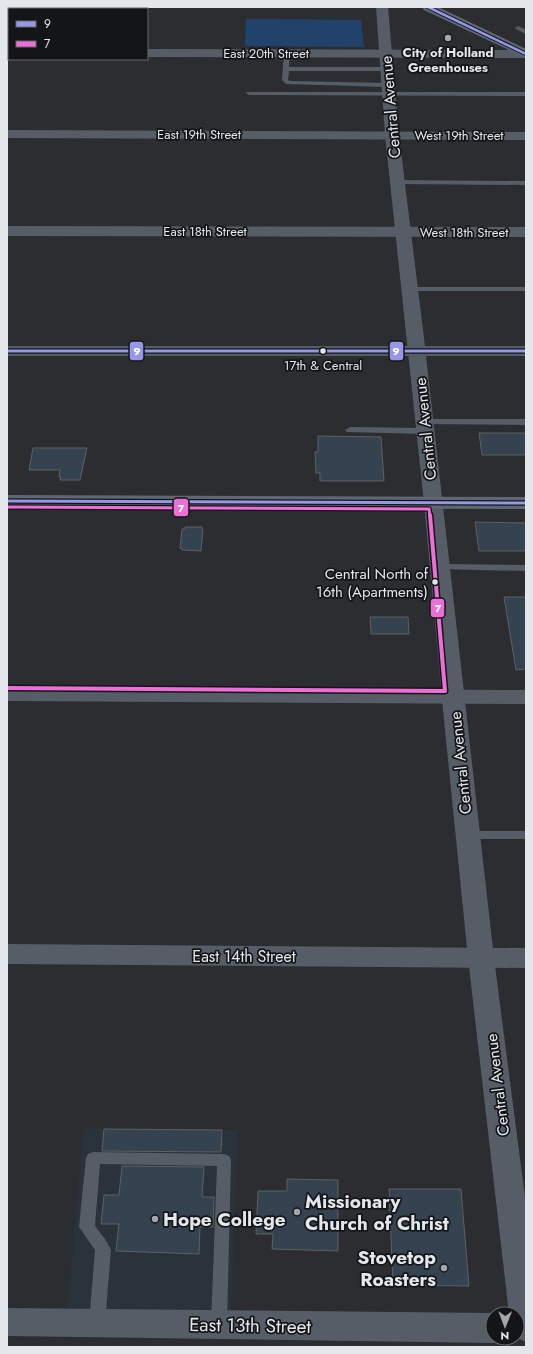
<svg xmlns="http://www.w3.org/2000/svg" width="533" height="1354" viewBox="0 0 533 1354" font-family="Jost,sans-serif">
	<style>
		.built { fill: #2a323c }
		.green { fill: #21436b }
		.building { fill: #354350; stroke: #5e6063 }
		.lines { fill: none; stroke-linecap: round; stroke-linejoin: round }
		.service { fill: #565d66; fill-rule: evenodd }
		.minor { fill: #565d66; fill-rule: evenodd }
		.tertiary { fill: #565d66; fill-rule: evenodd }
		.secondary { fill: #5e6873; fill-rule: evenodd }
		.bus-1-far1-casing { stroke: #131518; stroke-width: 4.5 }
		.bus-1-casing { stroke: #131518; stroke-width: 5.5 }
		.bus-2-far1-casing { stroke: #131518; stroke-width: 5.5 }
		.bus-2-casing { stroke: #131518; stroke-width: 7 }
		.bus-1-far1 { stroke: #9697e8; stroke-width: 2.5 }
		.bus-1 { stroke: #9697e8; stroke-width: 3 }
		.bus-2-far1 { stroke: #ed6ed7; stroke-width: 3 }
		.bus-2 { stroke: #ed6ed7; stroke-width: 4 }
		.poi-dot { fill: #a3a5a9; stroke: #131518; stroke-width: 1.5 }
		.bus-dot { fill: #e3e6ea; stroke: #131518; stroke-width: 1.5 }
		.labels { text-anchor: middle; stroke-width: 3.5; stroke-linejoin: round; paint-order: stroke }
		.far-poi-label { font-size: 13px; font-weight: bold; fill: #e3e6ea; stroke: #131518 }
		.far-street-label { font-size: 13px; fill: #e3e6ea; stroke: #131518 }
		.far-bus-label { font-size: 13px; fill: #e3e6ea; stroke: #131518 }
		.bus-label { font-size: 15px; fill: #e3e6ea; stroke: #131518; text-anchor: end }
		.street-label { font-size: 16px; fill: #e3e6ea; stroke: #131518 }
		.near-poi-label { font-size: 19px; font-weight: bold; fill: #e3e6ea; stroke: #131518; text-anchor: start }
		.near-street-label { font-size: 19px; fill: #e3e6ea; stroke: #131518 }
		.line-badge { stroke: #131518; stroke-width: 1.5 }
		.badge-label { font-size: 11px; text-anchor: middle; font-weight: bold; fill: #fff }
	</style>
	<rect width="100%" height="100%" fill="#2b2d30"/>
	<path class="built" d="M 84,1128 L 238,1130 L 231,1310 L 67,1309 Z"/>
	<path class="green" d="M 246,19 L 361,20 L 364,47 L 245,46 Z"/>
	<path class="building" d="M 479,433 L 526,433 L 526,455 L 482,455 Z
		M 318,436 L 381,437 L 384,481 L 320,481 L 320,473 L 316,473 L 315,452 L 318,452 Z
		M 33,448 L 87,448 L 80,480 L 60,480 L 61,477 L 59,477 L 60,470 L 29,470 Z
		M 475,522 L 526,523 L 526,551 L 479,551 Z
		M 185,527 L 202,527 L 202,530 L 203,530 L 201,551 L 182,550 L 182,548 L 180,548 L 182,529 L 185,529 Z
		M 504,597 L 526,597 L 526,669 L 516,670 Z
		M 370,617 L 408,617 L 409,634 L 371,634 Z
		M 104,1129 L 222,1130 L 221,1152 L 102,1151 Z
		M 122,1166 L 204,1167 L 202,1197 L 214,1197 L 213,1227 L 200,1227 L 199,1254 L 116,1251 L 119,1224 L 101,1224 L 104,1195 L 119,1195 Z
		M 287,1179 L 338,1180 L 338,1251 L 272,1249 L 273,1234 L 256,1234 L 258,1191 L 287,1191 Z
		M 389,1189 L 461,1189 L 469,1286 L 393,1285 Z"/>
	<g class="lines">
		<path class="service" d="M 518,26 L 526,30 L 526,34 L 516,29 L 515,28 Z
			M 287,51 L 290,53 L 289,67 L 387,67 L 390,69 L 387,71 L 289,71 L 288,80 L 290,81 L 388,83 L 391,85 L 388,87 L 286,84 L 282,80 L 284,53 Z
			M 247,92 L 526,92 L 526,96 L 249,95 L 246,93 Z
			M 394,180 L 526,181 L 526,185 L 397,184 L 394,184 Z
			M 407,287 L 526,287 L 526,291 L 407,291 Z
			M 424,419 L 526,419 L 526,425 L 421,424 L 419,422 L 421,420 Z
			M 350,427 L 425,428 L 430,431 L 425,434 L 347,432 L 345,430 Z
			M 440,564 L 526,565 L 526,571 L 436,569 L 435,567 Z
			M 468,831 L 526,831 L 526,839 L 468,839 L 464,838 L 462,835 L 464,832 Z
			M 93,1152 L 224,1154 L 229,1156 L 231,1160 L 227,1324 L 225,1329 L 219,1331 L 213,1329 L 211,1324 L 217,1166 L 100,1164 L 95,1226 L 105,1239 L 111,1250 L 105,1323 L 103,1328 L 97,1330 L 91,1328 L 89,1323 L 95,1250 L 79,1227 L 86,1158 L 88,1154 Z"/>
		<path class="minor" d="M 7,48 L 9,48 L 9,56 L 7,56 Z
			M 147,49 L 526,50 L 526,58 L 147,57 Z
			M 7,130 L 526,132 L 526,140 L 7,138 Z
			M 7,226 L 526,227 L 526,237 L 7,236 Z
			M 7,346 L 417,346 L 423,347 L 426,351 L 423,355 L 417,356 L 7,356 Z
			M 7,687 L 526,690 L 526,704 L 7,701 Z
			M 7,944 L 526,948 L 526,968 L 7,964 Z"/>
		<path class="tertiary" d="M 376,7 L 388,7 L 399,135 L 425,346 L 526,346 L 526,356 L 426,356 L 494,958 L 526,1205 L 526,1342 L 517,1338 L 517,1314 L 509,1314 L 468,958 L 444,720 L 424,503 L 385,135 Z
			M 7,1308 L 493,1313 L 494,1314 L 493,1314 L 493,1338 L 504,1338 L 493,1343 L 7,1336 Z"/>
		<path class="secondary" d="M 422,7 L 438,7 L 526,49 L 526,58 L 424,10 Z
			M 7,495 L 526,497 L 526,509 L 7,507 Z"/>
		<g class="bus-1-far1-casing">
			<path id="bus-1-far1" d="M 428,7 L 526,54"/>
		</g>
		<g class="bus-1-casing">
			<path id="bus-1" d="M 7,351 L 526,351
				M 7,501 L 526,503"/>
		</g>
		<g class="bus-2-far1-casing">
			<path id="bus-2-far1" d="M 7,507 L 429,509 L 430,516"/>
		</g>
		<g class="bus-2-casing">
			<path id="bus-2" d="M 7,688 L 445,691 L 430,515"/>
		</g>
		<use href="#bus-1-far1" class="bus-1-far1"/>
		<use href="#bus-1" class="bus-1"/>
		<use href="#bus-2-far1" class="bus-2-far1"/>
		<use href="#bus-2" class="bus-2"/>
	</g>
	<g class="poi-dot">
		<circle cx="448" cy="38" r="4"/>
		<circle cx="297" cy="1212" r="4"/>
		<circle cx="155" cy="1219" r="4"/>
		<circle cx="444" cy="1268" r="4"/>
	</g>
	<g class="bus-dot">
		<circle cx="323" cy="351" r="3.5"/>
		<circle cx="435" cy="582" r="3.5"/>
	</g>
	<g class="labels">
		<g class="far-poi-label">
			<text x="448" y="57">City of Holland<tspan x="448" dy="15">Greenhouses</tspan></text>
		</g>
		<g class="far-street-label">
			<text x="266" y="58">East 20th Street</text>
			<text x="199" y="139">East 19th Street</text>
			<text x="459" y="140">West 19th Street</text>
			<text x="205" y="236">East 18th Street</text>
			<text x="464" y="237">West 18th Street</text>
		</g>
		<g class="far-bus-label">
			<text x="323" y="370">17th &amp; Central</text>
		</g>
		<g class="bus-label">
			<text x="428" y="579">Central North of<tspan x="428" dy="18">16th (Apartments)</tspan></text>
		</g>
		<g class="street-label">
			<text transform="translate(390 107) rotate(-95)" y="6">Central Avenue</text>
			<text transform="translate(425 429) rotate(-96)" y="6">Central Avenue</text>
			<text transform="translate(460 763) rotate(-96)" y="6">Central Avenue</text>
			<text x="244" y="962">East 14th Street</text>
			<text transform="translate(497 1085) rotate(-97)" y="6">Central Avenue</text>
		</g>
		<g class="near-poi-label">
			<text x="305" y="1208">Missionary<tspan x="305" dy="22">Church of Christ</tspan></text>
			<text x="163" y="1226">Hope College</text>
			<text x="436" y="1264" text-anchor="end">Stovetop<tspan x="436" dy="22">Roasters</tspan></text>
		</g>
		<g class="near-street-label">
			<text transform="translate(250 1325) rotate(1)" y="7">East 13th Street</text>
		</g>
	</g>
	<g class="line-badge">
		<rect x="129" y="341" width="15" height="20" rx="4" fill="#9697e8"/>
		<rect x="389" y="341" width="15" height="20" rx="4" fill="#9697e8"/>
		<rect x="173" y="498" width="16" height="19" rx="4" fill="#ed6ed7"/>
		<rect x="430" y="598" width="15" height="20" rx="4" fill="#ed6ed7"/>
	</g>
	<g class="badge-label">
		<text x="137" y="355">9</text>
		<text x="396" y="355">9</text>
		<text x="181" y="512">7</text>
		<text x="438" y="612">7</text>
	</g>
	<rect width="533" height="1354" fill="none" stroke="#e3e6ea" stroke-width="16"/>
	<rect x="8" y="8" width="140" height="52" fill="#131518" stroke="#66696c"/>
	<rect x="16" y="21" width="20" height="6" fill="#9697e8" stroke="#66696c"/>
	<text x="44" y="28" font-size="12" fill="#e3e6ea">9</text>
	<rect x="16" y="41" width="20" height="6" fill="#ed6ed7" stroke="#66696c"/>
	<text x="44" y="48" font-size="12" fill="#e3e6ea">7</text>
	<g transform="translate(505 1326) rotate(181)"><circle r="19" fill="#131518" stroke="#66696c"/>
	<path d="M0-3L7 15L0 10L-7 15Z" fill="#a3a5a9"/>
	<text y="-6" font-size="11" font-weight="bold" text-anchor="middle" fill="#e3e6ea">N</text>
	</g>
</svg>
